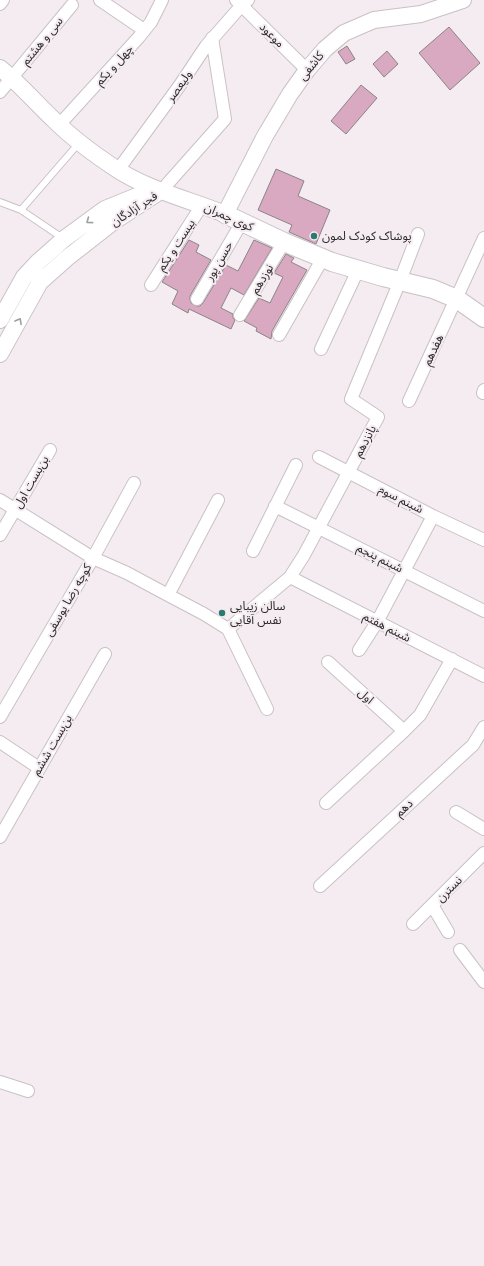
<svg xmlns="http://www.w3.org/2000/svg" width="484" height="1266" viewBox="0 0 484 1266" font-family="'Space Grotesk','Noto Sans Arabic',sans-serif">
	<style>
		.building { fill: #d9a8c1; stroke: #8b8488 }
		.lines { fill: none; stroke-linecap: round; stroke-linejoin: round }
		.service-casing { stroke: #c9c1c5; stroke-width: 8 }
		.minor-casing { stroke: #c9c1c5; stroke-width: 14 }
		.tertiary-casing { stroke: #c9c1c5; stroke-width: 18 }
		.secondary-casing { stroke: #c9c1c5; stroke-width: 20 }
		.service { stroke: #fff; stroke-width: 6 }
		.minor { stroke: #fff; stroke-width: 12 }
		.tertiary { stroke: #fff; stroke-width: 16 }
		.secondary { stroke: #fff; stroke-width: 18 }
		.oneway { stroke: #a09fa0 }
		.poi-dot { fill: #2f7773; stroke: #f4ecf0; stroke-width: 1.5 }
		.labels { text-anchor: middle; stroke-width: 4; stroke-linejoin: round; paint-order: stroke }
		.street-label { font-size: 12px; fill: #2c292b; stroke: #f4ecf0 }
		.poi-label { font-size: 12px; fill: #2c292b; stroke: #f4ecf0; text-anchor: start }
	</style>
	<rect width="100%" height="100%" fill="#f4ecf0"/>
	<path class="building" d="M 449,27 L 480,63 L 450,90 L 419,53 Z
		M 347,46 L 355,59 L 346,64 L 338,52 Z
		M 387,51 L 398,64 L 384,77 L 373,64 Z
		M 361,85 L 377,98 L 346,134 L 331,121 Z
		M 276,169 L 304,181 L 298,196 L 330,210 L 316,244 L 289,232 L 292,225 L 258,210 Z
		M 189,240 L 199,245 L 196,252 L 211,260 L 190,296 L 190,299 L 191,303 L 197,306 L 200,306 L 203,303 L 226,265 L 238,271 L 254,240 L 272,248 L 244,295 L 231,288 L 221,308 L 233,314 L 233,318 L 235,320 L 231,329 L 189,309 L 188,313 L 172,304 L 178,291 L 162,282 Z
		M 286,254 L 294,258 L 291,262 L 307,270 L 272,331 L 271,339 L 256,331 L 257,328 L 244,321 L 259,298 L 270,303 L 283,277 L 274,273 Z"/>
	<g class="lines">
		<g class="service-casing">
			<path id="service" d="M 0,202 L 21,210 L 79,143
				M 21,210 L 64,239"/>
		</g>
		<g class="minor-casing">
			<path id="minor" d="M 100,0 L 144,30
				M 236,0 L 307,70
				M 0,4 L 3,0
				M 0,92 L 72,5
				M 59,125 L 139,37 L 151,22 L 162,0
				M 118,170 L 180,85 L 206,46 L 242,5 L 248,0
				M 162,190 L 225,119 L 212,38
				M 151,285 L 202,205
				M 197,299 L 242,222
				M 240,315 L 284,242
				M 279,335 L 323,258
				M 321,349 L 358,270
				M 483,393 L 484,390
				M 409,401 L 484,238
				M 319,457 L 433,516 L 484,540
				M 134,483 L 93,558 L 127,573 L 168,595 L 204,614 L 228,629 L 267,709
				M 0,500 L 93,558 L 0,717
				M 275,506 L 484,611
				M 0,535 L 50,450
				M 253,551 L 296,465
				M 290,577 L 484,676
				M 168,595 L 218,500
				M 228,629 L 290,577 L 304,555 L 378,417 L 351,399 L 400,281 L 418,234
				M 359,650 L 377,622 L 433,516
				M 328,662 L 404,731
				M 0,742 L 39,768
				M 326,803 L 404,731 L 420,715 L 452,659
				M 456,812 L 484,829
				M 0,837 L 105,654
				M 320,886 L 473,745 L 484,727
				M 432,905 L 448,932
				M 413,924 L 484,853
				M 460,950 L 484,982
				M 0,1082 L 28,1091"/>
		</g>
		<g class="tertiary-casing">
			<path id="tertiary" d="M 0,68 C 19,83 35,102 53,119 C 72,138 95,155 118,170 C 149,190 190,200 225,214 L 265,136 L 290,94 L 307,70 L 325,49 L 344,33 L 374,20 L 421,14 L 463,0
				M 0,320 L 24,277 L 38,262 L 64,239 L 105,209 L 137,196 L 151,193
				M 0,354 L 40,282 L 67,258 L 113,222 L 162,190"/>
		</g>
		<g class="secondary-casing">
			<path id="secondary" d="M 225,214 L 284,242 L 332,262 L 383,277 L 433,289 L 457,299 L 484,318"/>
		</g>
		<use href="#service" class="service"/>
		<use href="#minor" class="minor"/>
		<use href="#tertiary" class="tertiary"/>
		<use href="#secondary" class="secondary"/>
	</g>
	<defs><path id="oneway-chevron" d="M-2-3.5L2.5 0L-2 3.5" fill="none" stroke-width="1.6" stroke-linecap="round" stroke-linejoin="round"/></defs>
	<g class="oneway">
		<use href="#oneway-chevron" transform="translate(89 221) rotate(143)"/>
		<use href="#oneway-chevron" transform="translate(19 321) rotate(-61)"/>
	</g>
	<g class="poi-dot">
		<circle cx="314" cy="236" r="4"/>
		<circle cx="222" cy="613" r="4"/>
	</g>
	<g class="labels">
		<g class="street-label">
			<text transform="translate(272 35) rotate(45)" y="4">موعود</text>
			<text transform="translate(42 41) rotate(-51)" y="4">سی و هشتم</text>
			<text transform="translate(114 65) rotate(-48)" y="4">چهل و یکم</text>
			<text transform="translate(311 66) rotate(-52)" y="4">کاشفی</text>
			<text transform="translate(179 86) rotate(-55)" y="4">ولیعصر</text>
			<text transform="translate(134 209) rotate(-33)" y="4">فجر آزادگان</text>
			<text transform="translate(229 217) rotate(24)" y="4">کوی چمران</text>
			<text transform="translate(176 245) rotate(-57)" y="4">بیست و یکم</text>
			<text transform="translate(219 261) rotate(-60)" y="4">حسن پور</text>
			<text transform="translate(262 279) rotate(-59)" y="4">نوزدهم</text>
			<text transform="translate(433 350) rotate(-65)" y="4">هفدهم</text>
			<text transform="translate(365 441) rotate(-62)" y="4">پانزدهم</text>
			<text transform="translate(31 482) rotate(-60)" y="4">بن‌بست اول</text>
			<text transform="translate(401 499) rotate(27)" y="4">شبنم سوم</text>
			<text transform="translate(380 558) rotate(27)" y="4">شبنم پنجم</text>
			<text transform="translate(68 600) rotate(-60)" y="4">کوچه رضا یوسفی</text>
			<text transform="translate(387 627) rotate(27)" y="4">شبنم هفتم</text>
			<text transform="translate(366 696) rotate(42)" y="4">اول</text>
			<text transform="translate(52 745) rotate(-60)" y="4">بن‌بست ششم</text>
			<text transform="translate(404 808) rotate(-43)" y="4">دهم</text>
			<text transform="translate(449 889) rotate(-45)" y="4">نسترن</text>
		</g>
		<g class="poi-label">
			<text x="322" y="240">پوشاک کودک لمون</text>
			<text x="230" y="610">سالن زیبایی<tspan x="230" dy="14">نفس آقایی</tspan></text>
		</g>
	</g>
</svg>
